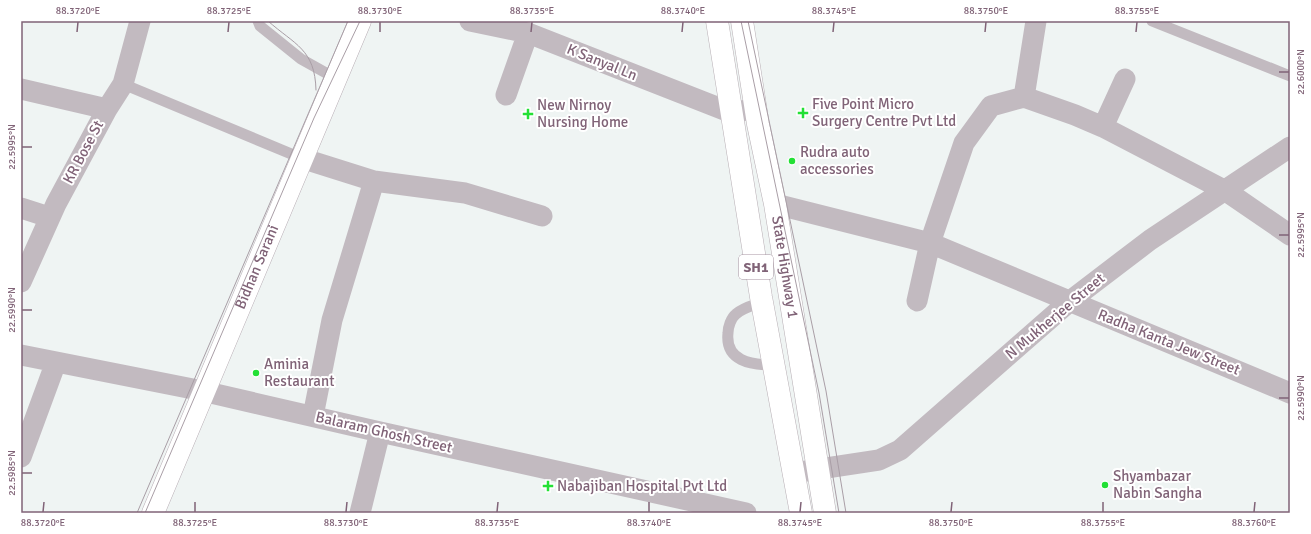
<svg xmlns="http://www.w3.org/2000/svg" width="1311" height="534" viewBox="0 0 1311 534" font-family="Signika,sans-serif">
	<style>
		.lines { fill: none; stroke-linecap: round; stroke-linejoin: round }
		.secondary-casing { stroke: #b9afb6; stroke-width: 23 }
		.primary-casing { stroke: #b7aeb4; stroke-width: 23 }
		.lane { stroke: #c2bac0; stroke-width: 11 }
		.street { stroke: #c2bac0; stroke-width: 21 }
		.secondary { stroke: #fff; stroke-width: 22 }
		.primary { stroke: #fff; stroke-width: 22 }
		.tram { stroke: #a99ea6; stroke-width: 1 }
		.ticks { fill: none; stroke: #806377; stroke-width: 1.5 }
		.poi-dot { fill: #23e035; stroke: #fff; stroke-width: 1.5 }
		.labels { text-anchor: middle; stroke-width: 4; stroke-linejoin: round; paint-order: stroke }
		.shield { fill: #fff; stroke: #a692a0; stroke-width: 1 }
		.shield-label { font-size: 14px; font-weight: bold; fill: #806377 }
		.street-label { font-size: 15px; fill: #806377; stroke: #fff }
		.poi-label { font-size: 15px; fill: #806377; stroke: #fff; text-anchor: start }
		.neatline { fill: none; stroke: #806377; stroke-width: 1.5 }
		.ticks-label { font-size: 10px; text-anchor: middle; fill: #806377 }
	</style>
	<rect width="100%" height="100%" fill="#eff4f3"/>
	<g class="lines">
		<g class="secondary-casing">
			<g id="secondary">
				<path id="s1" d="M 153,513 L 360,21"/>
			</g>
		</g>
		<g class="primary-casing">
			<g id="primary">
				<path d="M 717,21 L 761,297 L 801,513"/>
				<path id="s2" d="M 742,21 L 758,124 L 775,204 L 825,513"/>
			</g>
		</g>
		<path class="lane" d="M 258,21 L 260,26 L 301,59 L 335,78
			M 1152,21 L 1290,76
			M 123,84 L 301,158
			M 762,302 C 754,305 742,308 736,314 C 731,318 728,327 728,333 C 725,361 751,365 773,365"/>
		<path class="street" d="M 470,21 L 528,33 L 732,113 L 756,108
			M 21,89 L 107,109
			M 506,95 L 528,33
			M 1024,97 L 1036,21
			M 1103,127 L 1125,79
			M 301,158 L 374,181 L 465,193 L 542,216
			M 775,204 L 930,243 L 1290,393
			M 21,208 L 49,217
			M 21,282 L 56,204 L 107,109 L 123,84 L 140,21
			M 917,301 L 930,243 L 964,143 L 991,106 L 1024,97 L 1075,115 L 1103,127 L 1226,191 L 1290,235
			M 21,355 L 198,390 L 380,432 L 746,513
			M 313,416 L 332,320 L 374,181
			M 21,457 L 56,362
			M 793,473 L 879,460 L 900,450 L 1070,301 L 1150,240 L 1290,147
			M 360,513 L 380,432"/>
		<use href="#secondary" class="secondary"/>
		<use href="#primary" class="primary"/>
		<path class="tram" d="M 268,21 C 295,45 315,49 316,90
			M 741,21 L 819,393 L 839,513
			M 748,21 L 826,391 L 846,513
			M 137,513 L 348,21
			M 145,513 L 314,118 L 360,21"/>
	</g>
	<path class="ticks" d="M 77,32 L 78,22M 228,32 L 229,22M 380,32 L 380,22M 531,32 L 532,22M 682,32 L 683,22M 833,32 L 834,22M 985,32 L 986,22M 1136,32 L 1137,22M 1279,72 L 1289,72M 22,147 L 32,147M 1279,235 L 1289,235M 22,310 L 32,310M 1279,398 L 1289,398M 22,473 L 32,473M 43,512 L 44,502M 195,512 L 195,502M 346,512 L 347,502M 497,512 L 498,502M 649,512 L 649,502M 800,512 L 801,502M 951,512 L 952,502M 1103,512 L 1103,502M 1254,512 L 1255,502"/>
	<g class="poi-dot">
		<path d="M801 107h4v4h4v4h-4v4h-4v-4h-4v-4h4z"/>
		<path d="M526 108h4v4h4v4h-4v4h-4v-4h-4v-4h4z"/>
		<circle cx="792" cy="161" r="4"/>
		<circle cx="256" cy="373" r="4"/>
		<circle cx="1105" cy="485" r="4"/>
		<path d="M546 480h4v4h4v4h-4v4h-4v-4h-4v-4h4z"/>
	</g>
	<g class="labels">
		<rect class="shield" x="739" y="255" width="34" height="24" rx="3"/>
		<g class="shield-label">
			<text x="756" y="272">SH1</text>
		</g>
		<g class="street-label">
			<text transform="translate(602 62) rotate(22)" y="5">K Sanyal Ln</text>
			<text transform="translate(83 152) rotate(-62)" y="5">KR Bose St</text>
			<text dy="5" stroke="none"><textPath href="#s1" startOffset="267">Bidhan Sarani</textPath></text>
			<text dy="5" stroke="none"><textPath href="#s2" startOffset="250">State Highway 1</textPath></text>
			<text transform="translate(1055 316) rotate(-40)" y="5">N Mukherjee Street</text>
			<text transform="translate(1169 342) rotate(22)" y="5">Radha Kanta Jew Street</text>
			<text transform="translate(384 432) rotate(13)" y="5">Balaram Ghosh Street</text>
		</g>
		<g class="poi-label">
			<text x="812" y="109">Five Point Micro<tspan x="812" dy="17">Surgery Centre Pvt Ltd</tspan></text>
			<text x="537" y="110">New Nirnoy<tspan x="537" dy="17">Nursing Home</tspan></text>
			<text x="800" y="157">Rudra auto<tspan x="800" dy="17">accessories</tspan></text>
			<text x="264" y="369">Aminia<tspan x="264" dy="17">Restaurant</tspan></text>
			<text x="1113" y="481">Shyambazar<tspan x="1113" dy="17">Nabin Sangha</tspan></text>
			<text x="557" y="491">Nabajiban Hospital Pvt Ltd</text>
		</g>
	</g>
	<rect width="1311" height="534" fill="none" stroke="#ffffff" stroke-width="44"/>
	<rect x="22" y="22" width="1267" height="490" class="neatline"/>
	<g class="ticks-label">
		<text x="78" y="14">88.3720°E</text>
		<text x="229" y="14">88.3725°E</text>
		<text x="380" y="14">88.3730°E</text>
		<text x="532" y="14">88.3735°E</text>
		<text x="683" y="14">88.3740°E</text>
		<text x="834" y="14">88.3745°E</text>
		<text x="986" y="14">88.3750°E</text>
		<text x="1137" y="14">88.3755°E</text>
		<text transform="translate(1300 72) rotate(-90)" y="4">22.6000°N</text>
		<text transform="translate(11 147) rotate(-90)" y="4">22.5995°N</text>
		<text transform="translate(1300 235) rotate(-90)" y="4">22.5995°N</text>
		<text transform="translate(11 310) rotate(-90)" y="4">22.5990°N</text>
		<text transform="translate(1300 398) rotate(-90)" y="4">22.5990°N</text>
		<text transform="translate(11 473) rotate(-90)" y="4">22.5985°N</text>
		<text x="43" y="526">88.3720°E</text>
		<text x="195" y="526">88.3725°E</text>
		<text x="346" y="526">88.3730°E</text>
		<text x="497" y="526">88.3735°E</text>
		<text x="649" y="526">88.3740°E</text>
		<text x="800" y="526">88.3745°E</text>
		<text x="951" y="526">88.3750°E</text>
		<text x="1103" y="526">88.3755°E</text>
		<text x="1254" y="526">88.3760°E</text>
	</g>
</svg>
